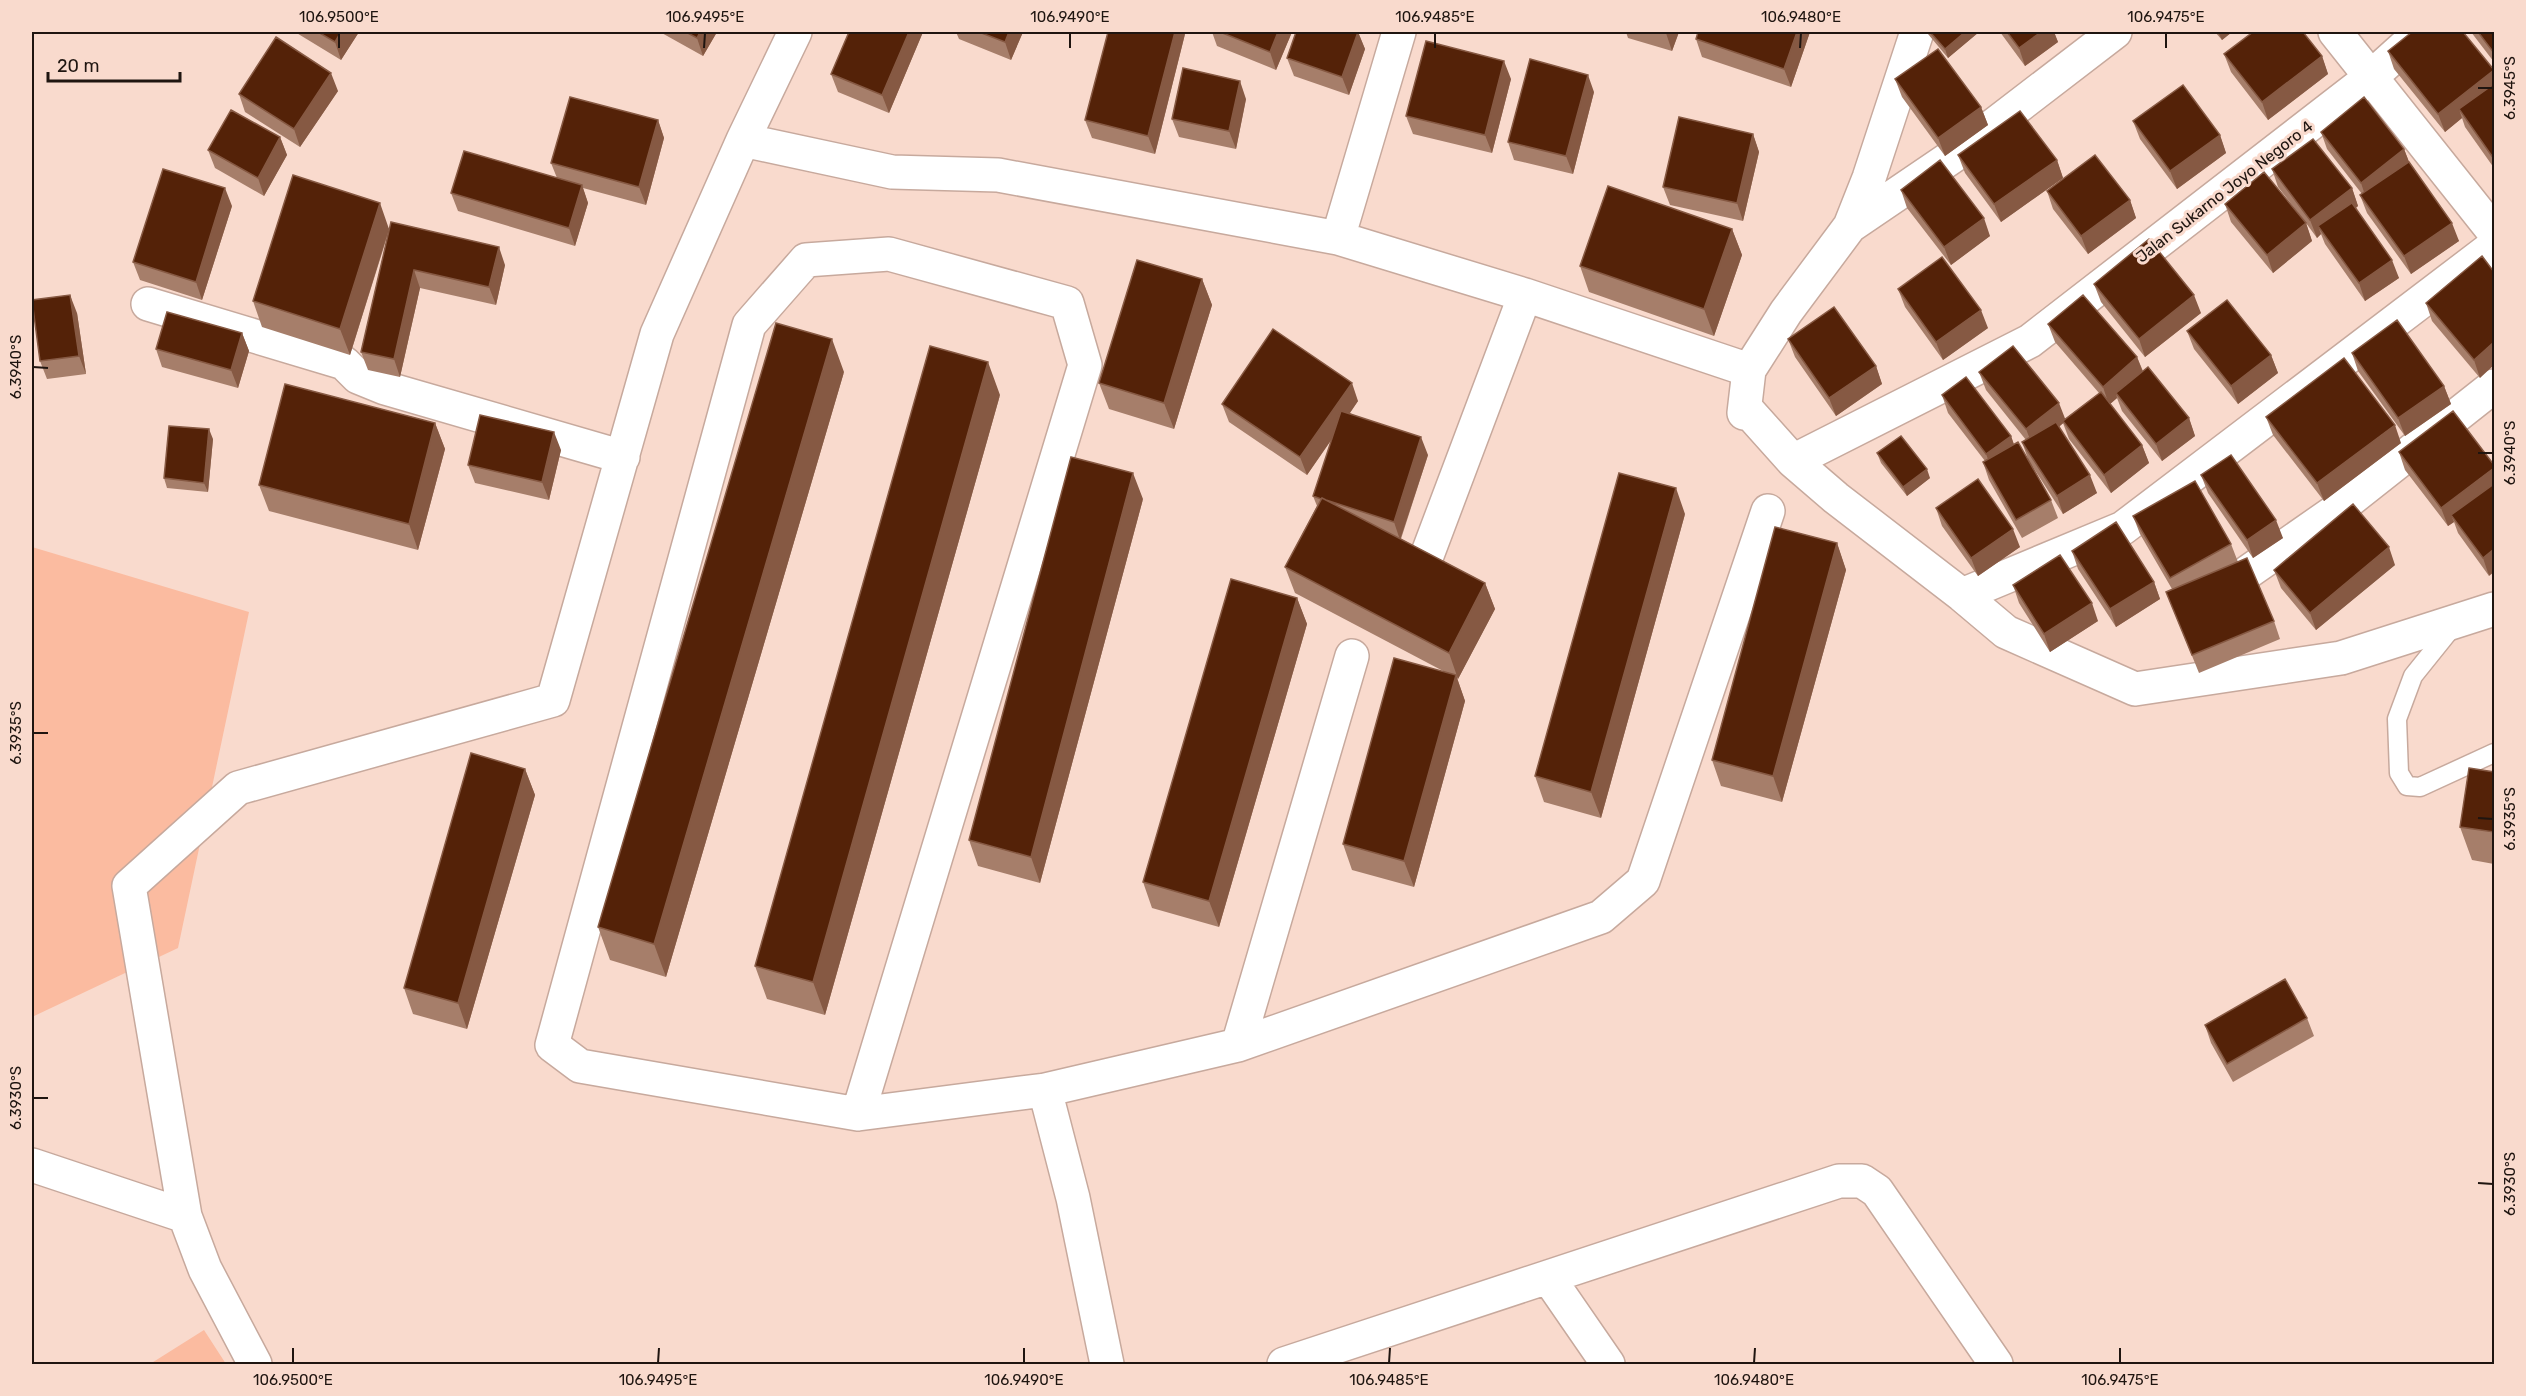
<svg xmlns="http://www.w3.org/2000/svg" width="2526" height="1396" viewBox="0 0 2526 1396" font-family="Rubik,sans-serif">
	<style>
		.green { fill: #fbbba0 }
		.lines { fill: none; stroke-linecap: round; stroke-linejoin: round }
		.service-casing { stroke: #c7a99d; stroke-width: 21 }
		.minor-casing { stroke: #c7a99d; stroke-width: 36 }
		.service { stroke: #fff; stroke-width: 18 }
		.minor { stroke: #fff; stroke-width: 33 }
		.wall { fill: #a67e6a }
		.shaded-wall { fill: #865943 }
		.building { fill: #542208; stroke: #865943; stroke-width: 1.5 }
		.ticks { fill: none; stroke: #1f1510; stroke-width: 2 }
		.labels { text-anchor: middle; stroke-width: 6; stroke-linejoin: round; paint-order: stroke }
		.street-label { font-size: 16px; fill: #1f1510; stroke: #f9dacd }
		.neatline { fill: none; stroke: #1f1510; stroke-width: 2 }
		.ticks-label { font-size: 15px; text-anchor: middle; fill: #1f1510 }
	</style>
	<rect width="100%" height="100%" fill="#f9dacd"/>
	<path class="green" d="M 32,547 L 249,612 L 178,948 L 32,1017 Z
		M 204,1330 L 226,1364 L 150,1364 Z"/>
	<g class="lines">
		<g class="service-casing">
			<path id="service" d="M 2454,625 L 2413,676 L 2397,719 L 2399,773 L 2407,786 L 2420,787 L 2494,753"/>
		</g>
		<g class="minor-casing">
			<path id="minor" d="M 2115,32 L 1956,154 L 1850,226 L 1786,312 L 1749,370 L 1744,413 L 1750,413 L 1793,461 L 1836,498 L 1962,595 L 2006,632 L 2135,689 L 2341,658 L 2494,609
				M 2335,32 L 2494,232
				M 743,140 L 892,172 L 998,175 L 1338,238 L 1525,295 L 1749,370
				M 1850,226 L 1869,178 L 1917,32
				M 1338,238 L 1399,32
				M 148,304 L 344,363 L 358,377 L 385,388 L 623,457
				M 1793,461 L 2030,341 L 2371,77 L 2421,32
				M 1423,566 L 1525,295
				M 2248,572 L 2337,510 L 2494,386
				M 1962,595 L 2123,528 L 2494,246
				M 1238,1045 L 1352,656
				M 1045,1090 L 1073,1198 L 1107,1364
				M 858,1114 L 1085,365 L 1067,303 L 889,254 L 806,260 L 749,325 L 552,1045 L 580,1066 L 858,1114 L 1045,1090 L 1238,1045 L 1601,917 L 1643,881 L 1768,511
				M 32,1165 L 185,1216
				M 1548,1277 L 1608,1364
				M 255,1364 L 205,1269 L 185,1216 L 129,886 L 238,788 L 553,700 L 657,334 L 743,140 L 795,32
				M 1284,1364 L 1839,1181 L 1862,1181 L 1877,1191 L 1996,1364"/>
		</g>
		<use href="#service" class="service"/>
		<use href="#minor" class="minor"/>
	</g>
	<path class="wall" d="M 295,32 L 359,32 L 341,60 Z
		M 660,32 L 717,32 L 703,56 Z
		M 849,32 L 923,32 L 889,113 L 838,92 L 831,74 Z
		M 956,32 L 1023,32 L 1011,60 L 959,39 Z
		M 1212,32 L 1292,32 L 1276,70 L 1217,46 Z
		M 1296,32 L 1358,32 L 1365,49 L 1349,95 L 1294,76 L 1287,58 Z
		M 1626,32 L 1679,32 L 1672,51 L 1628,38 Z
		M 1810,32 L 1791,87 L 1702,57 L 1696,39 Z
		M 1927,32 L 1979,32 L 1948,58 L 1928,34 Z
		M 2000,32 L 2054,32 L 2058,42 L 2025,66 Z
		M 2215,32 L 2232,32 L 2222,40 Z
		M 2471,32 L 2494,32 L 2494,62 Z
		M 1185,34 L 1155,154 L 1092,138 L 1085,120 Z
		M 2388,51 L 2494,70 L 2494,168 L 2465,127 L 2462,118 L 2445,132 L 2394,69 Z
		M 2224,54 L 2322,56 L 2328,74 L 2268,120 L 2231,72 Z
		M 1511,79 L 1492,153 L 1413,134 L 1406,116 Z
		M 1895,79 L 1981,107 L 1988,125 L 1945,156 L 1902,97 Z
		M 338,91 L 300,147 L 245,112 L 239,94 Z
		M 1594,92 L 1573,174 L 1514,160 L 1508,142 Z
		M 1246,99 L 1236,149 L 1179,137 L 1172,119 Z
		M 658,120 L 664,138 L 646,205 L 583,188 L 588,203 L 575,246 L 458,211 L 451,193 L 557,178 L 551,163 Z
		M 2133,121 L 2220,135 L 2226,153 L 2177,189 L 2140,139 Z
		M 2321,132 L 2404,149 L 2409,162 L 2459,241 L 2411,274 L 2367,213 L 2360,195 L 2362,194 L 2327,149 Z
		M 1753,134 L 1759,152 L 1743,221 L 1670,205 L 1663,187 Z
		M 280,137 L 287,155 L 264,196 L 215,168 L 208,150 Z
		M 1958,155 L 2057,160 L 2063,178 L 2001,222 L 1965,173 Z
		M 2272,169 L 2352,188 L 2358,206 L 2356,208 L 2399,278 L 2365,301 L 2325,244 L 2321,234 L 2317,238 L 2306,223 L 2312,241 L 2273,273 L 2231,222 L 2225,204 L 2306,223 L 2278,187 Z
		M 1901,190 L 1990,236 L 1951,265 L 1907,208 Z
		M 2047,191 L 2130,200 L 2136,218 L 2088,254 L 2053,209 Z
		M 232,206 L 202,300 L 140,280 L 133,262 Z
		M 389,228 L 505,265 L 496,305 L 420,288 L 400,377 L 368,370 L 361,352 L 388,234 L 350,355 L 262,327 L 253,301 Z
		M 1732,229 L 1742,255 L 1714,336 L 1589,292 L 1580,266 Z
		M 2482,256 L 2480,378 L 2432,321 L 2426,303 Z
		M 1202,279 L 1212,305 L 1174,429 L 1109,409 L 1099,383 Z
		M 2094,284 L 2201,313 L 2145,357 L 2101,302 Z
		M 1898,289 L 1988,328 L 1943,360 L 1905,307 Z
		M 77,313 L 86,374 L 47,379 L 40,361 Z
		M 2048,324 L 2137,357 L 2143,371 L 2189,418 L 2195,436 L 2162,461 L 2122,411 L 2117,398 L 2110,404 L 2142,445 L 2149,463 L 2111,493 L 2069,439 L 2063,423 L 2059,427 L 2097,493 L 2063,514 L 2031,464 L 2051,500 L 2058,518 L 2022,538 L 1989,480 L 1983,462 L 1985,461 L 1948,413 L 1942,395 L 2011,436 L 2014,445 L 2028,459 L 2022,442 L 2026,440 L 1986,390 L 1979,372 L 2065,419 L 2099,393 L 2055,342 Z
		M 2187,331 L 2271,355 L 2278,373 L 2238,404 L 2194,349 Z
		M 242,333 L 249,351 L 238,388 L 162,367 L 156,349 Z
		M 1788,339 L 1876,366 L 1882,384 L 1836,416 L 1795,357 Z
		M 2352,353 L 2444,386 L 2451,404 L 2405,436 L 2358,371 Z
		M 844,372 L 666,977 L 610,960 L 598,927 Z
		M 1000,395 L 825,1015 L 767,999 L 755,966 Z
		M 1358,401 L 1350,413 L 1428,455 L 1401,539 L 1485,583 L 1495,609 L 1458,679 L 1457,678 L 1465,701 L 1414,887 L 1352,870 L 1343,844 L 1445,672 L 1295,593 L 1285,567 L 1317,506 L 1313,496 L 1332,439 L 1307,475 L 1229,422 L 1222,404 Z
		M 2453,411 L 2489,576 L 2458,533 L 2454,522 L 2448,526 L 2405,470 L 2399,452 Z
		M 2266,417 L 2401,443 L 2324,501 L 2273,435 Z
		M 435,423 L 445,449 L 418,550 L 269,511 L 259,485 Z
		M 213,439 L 208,492 L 167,488 L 164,478 Z
		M 561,450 L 549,500 L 475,483 L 468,465 Z
		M 1877,453 L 1930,478 L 1907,496 L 1881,463 Z
		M 2201,475 L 2283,538 L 2253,558 L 2208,493 Z
		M 1143,499 L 1040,883 L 978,866 L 969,840 Z
		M 1936,508 L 2020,547 L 1978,576 L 1942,526 Z
		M 1685,514 L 1601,818 L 1544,802 L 1535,776 Z
		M 2133,516 L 2231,544 L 2238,562 L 2234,564 L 2274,621 L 2280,639 L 2199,673 L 2166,592 L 2172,589 L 2140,534 Z
		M 1837,543 L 1846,570 L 1782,802 L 1721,786 L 1712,760 Z
		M 2072,551 L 2154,582 L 2160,599 L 2116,627 L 2078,569 Z
		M 2395,565 L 2316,630 L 2281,588 L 2274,570 Z
		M 2013,585 L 2098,621 L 2050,652 L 2019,603 Z
		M 1297,598 L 1307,624 L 1219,927 L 1152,908 L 1143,882 Z
		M 525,769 L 535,795 L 467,1029 L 413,1014 L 404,988 Z
		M 2494,772 L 2494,864 L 2472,860 L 2460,827 Z
		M 2307,1018 L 2314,1036 L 2233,1082 L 2211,1043 L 2205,1025 Z"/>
	<path class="shaded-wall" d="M 341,32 L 359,32 L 341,60 L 335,42 Z
		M 700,32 L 717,32 L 703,56 L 697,38 Z
		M 909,32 L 923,32 L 889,113 L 882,95 Z
		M 1009,32 L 1023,32 L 1011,60 L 1005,42 Z
		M 1175,32 L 1184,32 L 1185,34 L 1155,154 L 1148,136 Z
		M 1278,32 L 1292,32 L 1276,70 L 1270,52 Z
		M 1358,32 L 1365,49 L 1349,95 L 1342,77 Z
		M 1666,32 L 1679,32 L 1672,51 L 1666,33 Z
		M 1797,32 L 1810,32 L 1791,87 L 1784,69 Z
		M 1965,32 L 1979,32 L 1948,58 L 1945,49 Z
		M 2041,32 L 2054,32 L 2058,42 L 2025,66 L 2019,48 Z
		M 2218,32 L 2232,32 L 2222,40 Z
		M 2322,56 L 2328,74 L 2268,120 L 2262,102 Z
		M 1504,61 L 1511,79 L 1492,153 L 1485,135 Z
		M 2494,70 L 2494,93 L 2459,109 L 2462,118 L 2445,132 L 2438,114 Z
		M 331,73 L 338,91 L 300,147 L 294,129 Z
		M 1588,75 L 1594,92 L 1573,174 L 1566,156 Z
		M 1240,81 L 1246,99 L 1236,149 L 1229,131 Z
		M 1981,107 L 1988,125 L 1945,156 L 1938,138 Z
		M 658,120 L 664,138 L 646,205 L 639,187 Z
		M 1753,134 L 1759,152 L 1743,221 L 1737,203 Z
		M 2220,135 L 2226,153 L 2177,189 L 2170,171 Z
		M 280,137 L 287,155 L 264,196 L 258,178 Z
		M 2404,149 L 2411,167 L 2367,201 L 2361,183 Z
		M 2057,160 L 2063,178 L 2001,222 L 1994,204 Z
		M 582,185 L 588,203 L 575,246 L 569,228 Z
		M 225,188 L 232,206 L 202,300 L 196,282 Z
		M 2352,188 L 2358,206 L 2323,233 L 2318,226 L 2321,234 L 2317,238 L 2310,220 Z
		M 2130,200 L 2136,218 L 2088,254 L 2081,236 Z
		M 380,203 L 389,229 L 350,355 L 340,329 Z
		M 1984,218 L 1990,236 L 1951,265 L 1944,247 Z
		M 2306,223 L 2312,241 L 2273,273 L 2267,255 Z
		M 2452,223 L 2459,241 L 2411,274 L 2404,256 Z
		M 1732,229 L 1742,255 L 1714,336 L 1704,309 Z
		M 499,247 L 505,265 L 496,305 L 489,287 Z
		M 2392,260 L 2399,278 L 2365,301 L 2359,283 Z
		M 414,270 L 420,288 L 400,377 L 394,359 Z
		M 1202,279 L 1212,305 L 1174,429 L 1164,403 Z
		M 70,295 L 77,313 L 86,374 L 79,356 Z
		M 2194,295 L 2201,313 L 2145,357 L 2139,339 Z
		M 1981,310 L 1988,328 L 1943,360 L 1936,342 Z
		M 242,333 L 249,351 L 238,388 L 231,370 Z
		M 832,339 L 844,372 L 666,977 L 654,944 Z
		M 2494,342 L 2494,365 L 2480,378 L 2474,360 Z
		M 2271,355 L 2278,373 L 2238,404 L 2231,386 Z
		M 2137,357 L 2144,375 L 2116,393 L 2117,398 L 2109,405 L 2103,387 Z
		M 988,362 L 1000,395 L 825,1015 L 813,982 Z
		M 1876,366 L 1882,384 L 1836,416 L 1829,398 Z
		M 1352,383 L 1358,401 L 1307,475 L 1300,457 Z
		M 2444,386 L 2451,404 L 2405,436 L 2398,418 Z
		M 2059,403 L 2066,421 L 2033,447 L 2026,429 Z
		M 2189,418 L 2195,436 L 2162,461 L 2156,444 Z
		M 435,423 L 445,449 L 418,550 L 409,524 Z
		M 2395,425 L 2401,443 L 2324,501 L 2317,483 Z
		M 209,429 L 213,439 L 208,492 L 204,483 Z
		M 554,432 L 561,450 L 549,500 L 542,482 Z
		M 2011,436 L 2017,453 L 1993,472 L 1986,454 Z
		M 1421,437 L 1428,455 L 1400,540 L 1394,522 Z
		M 2142,445 L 2149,463 L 2111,493 L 2104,475 Z
		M 2494,468 L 2494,491 L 2451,515 L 2454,522 L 2448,526 L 2441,508 Z
		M 1927,469 L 1930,478 L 1907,496 L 1903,487 Z
		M 1133,473 L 1143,499 L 1040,883 L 1031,857 Z
		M 2090,475 L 2097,493 L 2063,514 L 2057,496 Z
		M 1676,488 L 1685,514 L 1601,818 L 1591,792 Z
		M 2276,520 L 2283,538 L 2253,558 L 2247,540 Z
		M 2013,529 L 2020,547 L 1978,576 L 1971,558 Z
		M 1837,543 L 1846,570 L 1782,802 L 1773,776 Z
		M 2389,547 L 2395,565 L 2316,630 L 2310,613 Z
		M 2494,549 L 2494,572 L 2489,576 L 2483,558 Z
		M 2154,582 L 2160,599 L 2116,627 L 2110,609 Z
		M 1485,583 L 1495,609 L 1458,679 L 1449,653 Z
		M 1297,598 L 1307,624 L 1219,927 L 1209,901 Z
		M 2092,603 L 2098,621 L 2050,652 L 2044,634 Z
		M 1456,675 L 1465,701 L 1414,887 L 1404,861 Z
		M 525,769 L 535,795 L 467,1029 L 458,1003 Z"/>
	<path class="building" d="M 318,32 L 341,32 L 335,42 Z
		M 686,32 L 700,32 L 697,38 Z
		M 849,32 L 909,32 L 882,95 L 831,74 Z
		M 979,32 L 1009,32 L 1005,42 Z
		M 1108,32 L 1175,32 L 1148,136 L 1085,120 Z
		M 1220,32 L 1278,32 L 1270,52 Z
		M 1296,32 L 1358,32 L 1342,77 L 1287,58 Z
		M 1698,32 L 1797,32 L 1784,69 L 1696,39 Z
		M 1930,32 L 1965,32 L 1945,49 Z
		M 2007,32 L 2041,32 L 2019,48 Z
		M 2253,32 L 2303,32 L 2322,56 L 2262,102 L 2224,54 Z
		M 2412,32 L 2463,32 L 2494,70 L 2438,114 L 2388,51 Z
		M 2478,32 L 2494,32 L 2494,53 Z
		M 276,37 L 331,73 L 294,129 L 239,94 Z
		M 1426,41 L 1504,61 L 1485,135 L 1406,116 Z
		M 1938,49 L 1981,107 L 1938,138 L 1895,79 Z
		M 1530,59 L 1588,75 L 1566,156 L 1508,142 Z
		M 1183,68 L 1240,81 L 1229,131 L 1172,119 Z
		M 2494,84 L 2494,159 L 2459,109 Z
		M 2183,85 L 2220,135 L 2170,171 L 2133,121 Z
		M 570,97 L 658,120 L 639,187 L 551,163 Z
		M 2364,97 L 2404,149 L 2361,183 L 2321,132 Z
		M 231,110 L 280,137 L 258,178 L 208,150 Z
		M 2020,111 L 2057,160 L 1994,204 L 1958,155 Z
		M 1679,117 L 1753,134 L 1737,203 L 1663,187 Z
		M 2313,139 L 2352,188 L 2310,220 L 2272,169 Z
		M 464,151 L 582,185 L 569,228 L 451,193 Z
		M 2095,155 L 2130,200 L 2081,236 L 2047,191 Z
		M 1940,160 L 1984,218 L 1944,247 L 1901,190 Z
		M 2409,162 L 2452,223 L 2404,256 L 2360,195 Z
		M 163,169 L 225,188 L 196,282 L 133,262 Z
		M 2264,172 L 2306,223 L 2267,255 L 2225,204 Z
		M 293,175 L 380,203 L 340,329 L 253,301 Z
		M 1608,186 L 1732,229 L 1704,309 L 1580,266 Z
		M 2352,203 L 2392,260 L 2359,283 L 2318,226 Z
		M 391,222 L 499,247 L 489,287 L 414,270 L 394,359 L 361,352 Z
		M 2149,239 L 2194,295 L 2139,339 L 2094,284 Z
		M 2482,256 L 2494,272 L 2494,342 L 2474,360 L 2426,303 Z
		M 1942,257 L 1981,310 L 1936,342 L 1898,289 Z
		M 1137,260 L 1202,279 L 1164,403 L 1099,383 Z
		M 70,295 L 79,356 L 40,361 L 32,300 Z
		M 2083,295 L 2137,357 L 2103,387 L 2048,324 Z
		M 2227,300 L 2271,355 L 2231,386 L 2187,331 Z
		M 1834,307 L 1876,366 L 1829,398 L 1788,339 Z
		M 167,312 L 242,333 L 231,370 L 156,349 Z
		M 2397,320 L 2444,386 L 2398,418 L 2352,353 Z
		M 776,323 L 832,339 L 654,944 L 598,927 Z
		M 1273,329 L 1352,383 L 1300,457 L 1222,404 Z
		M 930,346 L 988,362 L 813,982 L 755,966 Z
		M 2013,346 L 2059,403 L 2026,429 L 1979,372 Z
		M 2344,358 L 2395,425 L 2317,483 L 2266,417 Z
		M 2148,367 L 2189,418 L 2156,444 L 2116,393 Z
		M 1966,377 L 2011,436 L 1986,454 L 1942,395 Z
		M 285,384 L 435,423 L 409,524 L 259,485 Z
		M 2101,392 L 2142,445 L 2104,475 L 2063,421 Z
		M 1341,411 L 1421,437 L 1394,522 L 1326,500 L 1322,498 L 1321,499 L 1313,496 Z
		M 2453,411 L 2494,465 L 2494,468 L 2441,508 L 2399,452 Z
		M 480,415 L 554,432 L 542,482 L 468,465 Z
		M 2056,422 L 2090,475 L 2057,496 L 2022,442 Z
		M 169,426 L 209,429 L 204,483 L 164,478 Z
		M 1901,436 L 1927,469 L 1903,487 L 1877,453 Z
		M 2018,442 L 2051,500 L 2016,520 L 1983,462 Z
		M 2231,455 L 2276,520 L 2247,540 L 2201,475 Z
		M 1071,457 L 1133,473 L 1031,857 L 969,840 Z
		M 1619,473 L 1676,488 L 1591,792 L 1535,776 Z
		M 1978,479 L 2013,529 L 1971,558 L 1936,508 Z
		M 2195,481 L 2231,544 L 2170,578 L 2133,516 Z
		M 2494,484 L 2494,549 L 2483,558 L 2451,515 Z
		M 1322,498 L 1485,583 L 1449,653 L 1285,567 Z
		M 2353,504 L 2389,547 L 2310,613 L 2274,570 Z
		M 2116,522 L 2154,582 L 2110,609 L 2072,551 Z
		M 1775,527 L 1837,543 L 1773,776 L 1712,760 Z
		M 2060,555 L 2092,603 L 2044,634 L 2013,585 Z
		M 2247,558 L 2274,621 L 2192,655 L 2166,592 Z
		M 1231,579 L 1297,598 L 1209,901 L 1143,882 Z
		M 1394,658 L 1456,675 L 1404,861 L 1343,844 Z
		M 471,753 L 525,769 L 458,1003 L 404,988 Z
		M 2469,768 L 2494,772 L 2494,832 L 2460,827 Z
		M 2285,979 L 2307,1018 L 2227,1064 L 2205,1025 Z"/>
	<path class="ticks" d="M 339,48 L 339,33M 704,48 L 705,33M 1070,48 L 1070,33M 1435,48 L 1435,33M 1800,48 L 1801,33M 2166,48 L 2166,33M 2478,88 L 2493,88M 33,367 L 48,368M 2478,453 L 2493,453M 33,733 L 48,733M 2478,818 L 2493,819M 33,1098 L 48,1098M 2478,1183 L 2493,1184M 293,1363 L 293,1348M 658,1363 L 659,1348M 1024,1363 L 1024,1348M 1389,1363 L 1390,1348M 1754,1363 L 1755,1348M 2120,1363 L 2120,1348"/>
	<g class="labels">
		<g class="street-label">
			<text transform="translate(2224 191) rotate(-38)" y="6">Jalan Sukarno Joyo Negoro 4</text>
		</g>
	</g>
	<rect width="2526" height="1396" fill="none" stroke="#f9dacd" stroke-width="66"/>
	<path d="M48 72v9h132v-9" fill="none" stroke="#1f1510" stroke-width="3"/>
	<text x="57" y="72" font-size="18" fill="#1f1510" stroke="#f9dacd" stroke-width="4.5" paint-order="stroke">20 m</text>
	<rect x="33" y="33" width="2460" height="1330" class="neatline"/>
	<g class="ticks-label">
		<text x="339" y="22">106.9500°E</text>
		<text x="705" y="22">106.9495°E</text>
		<text x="1070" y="22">106.9490°E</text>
		<text x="1435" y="22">106.9485°E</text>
		<text x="1801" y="22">106.9480°E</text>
		<text x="2166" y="22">106.9475°E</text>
		<text transform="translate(2510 88) rotate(-90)" y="5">6.3945°S</text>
		<text transform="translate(16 367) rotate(-90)" y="5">6.3940°S</text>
		<text transform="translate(2510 453) rotate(-90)" y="5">6.3940°S</text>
		<text transform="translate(16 733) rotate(-90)" y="5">6.3935°S</text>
		<text transform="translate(2510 819) rotate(-90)" y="5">6.3935°S</text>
		<text transform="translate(16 1098) rotate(-90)" y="5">6.3930°S</text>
		<text transform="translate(2510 1184) rotate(-90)" y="5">6.3930°S</text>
		<text x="293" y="1385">106.9500°E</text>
		<text x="658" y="1385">106.9495°E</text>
		<text x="1024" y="1385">106.9490°E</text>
		<text x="1389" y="1385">106.9485°E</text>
		<text x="1754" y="1385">106.9480°E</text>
		<text x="2120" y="1385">106.9475°E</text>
	</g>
</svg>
